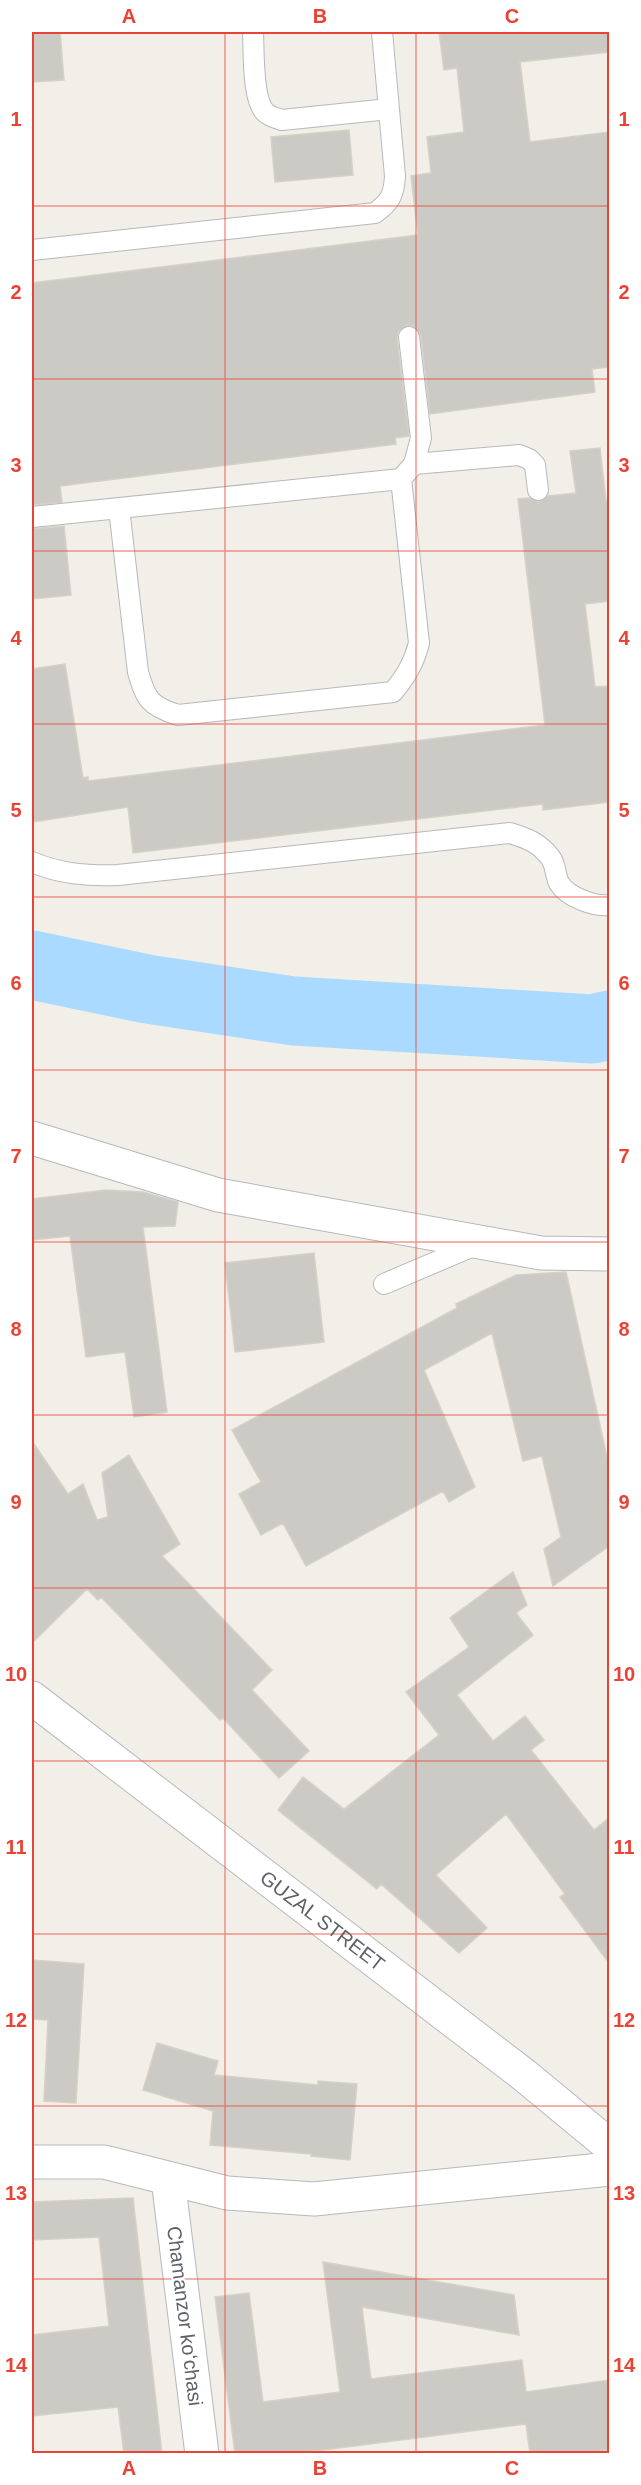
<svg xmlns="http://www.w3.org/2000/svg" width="641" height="2485" viewBox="0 0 641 2485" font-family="Helvetica,sans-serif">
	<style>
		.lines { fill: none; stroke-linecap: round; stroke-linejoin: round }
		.river { stroke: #aadaff; stroke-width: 69 }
		.building { fill: #cccac5; stroke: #d6d1c6; stroke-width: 1.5 }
		.lane-casing { stroke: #b5b8bc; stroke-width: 22 }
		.street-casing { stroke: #b5b8bc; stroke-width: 35 }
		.secondary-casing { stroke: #b6babf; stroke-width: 35 }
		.lane { stroke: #fff; stroke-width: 20 }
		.street { stroke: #fff; stroke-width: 33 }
		.secondary { stroke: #fff; stroke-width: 33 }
		.grid { fill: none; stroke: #ea4335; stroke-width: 1.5; stroke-opacity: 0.55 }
		.labels { text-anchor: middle; stroke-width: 4.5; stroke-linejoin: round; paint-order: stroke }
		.street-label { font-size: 20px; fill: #5f6368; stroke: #fff }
		.neatline { fill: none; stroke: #ea4335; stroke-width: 2 }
		.grid-label { font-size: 20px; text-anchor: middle; font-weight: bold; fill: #ea4335 }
	</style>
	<rect width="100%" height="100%" fill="#f1efe8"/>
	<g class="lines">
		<path class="river" d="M 32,965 L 147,989 L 294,1011 L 592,1029 L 610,1025"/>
	</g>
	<path class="building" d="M 32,32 L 60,32 L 64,80 L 32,82 Z
		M 439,32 L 609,32 L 609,52 L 520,62 L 530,142 L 609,132 L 609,367 L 592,369 L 595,392 L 430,414 L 421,336 L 414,326 L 407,325 L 398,332 L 397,338 L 409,436 L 395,438 L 396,444 L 60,486 L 62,502 L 32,505 L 32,283 L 418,235 L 411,176 L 431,173 L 427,137 L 464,132 L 457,68 L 444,70 Z
		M 349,130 L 353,175 L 275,182 L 271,137 Z
		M 600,448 L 606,501 L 609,500 L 609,601 L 585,604 L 595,687 L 609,686 L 609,802 L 543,810 L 543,804 L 133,853 L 128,807 L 32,822 L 32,669 L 65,664 L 83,778 L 88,777 L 88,781 L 545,725 L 518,499 L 529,498 L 539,502 L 548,496 L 576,493 L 570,451 Z
		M 64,526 L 71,595 L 32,599 L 32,529 Z
		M 106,1190 L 143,1192 L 178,1202 L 175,1226 L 143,1227 L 167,1412 L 134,1417 L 125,1352 L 86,1357 L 70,1236 L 32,1240 L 32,1199 Z
		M 314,1253 L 324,1342 L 235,1352 L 225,1263 Z
		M 566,1272 L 609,1466 L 609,1546 L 553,1586 L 544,1549 L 561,1537 L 542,1456 L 523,1461 L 492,1333 L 424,1370 L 475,1487 L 449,1502 L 443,1491 L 306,1566 L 283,1523 L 261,1535 L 239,1494 L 261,1482 L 232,1430 L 457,1308 L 456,1304 L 516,1275 Z
		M 32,1441 L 68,1494 L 83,1484 L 97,1520 L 108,1517 L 102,1473 L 129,1455 L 180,1544 L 162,1556 L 272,1670 L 252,1690 L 309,1751 L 279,1778 L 223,1718 L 220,1720 L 101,1597 L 98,1600 L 87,1589 L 32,1643 Z
		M 513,1572 L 527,1605 L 516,1613 L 533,1635 L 457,1695 L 493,1741 L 525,1716 L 544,1740 L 531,1750 L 594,1830 L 609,1818 L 609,1963 L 560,1897 L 565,1894 L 506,1814 L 436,1875 L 487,1928 L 459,1953 L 381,1884 L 377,1889 L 278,1810 L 303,1777 L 344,1809 L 439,1735 L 406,1692 L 469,1647 L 450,1618 Z
		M 32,1960 L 84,1964 L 76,2103 L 44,2101 L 48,2020 L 32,2019 Z
		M 157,2043 L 218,2061 L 214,2075 L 318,2085 L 318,2081 L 357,2084 L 350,2160 L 311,2156 L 311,2154 L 210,2145 L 213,2111 L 143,2090 Z
		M 133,2198 L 147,2322 L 162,2454 L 124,2454 L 118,2407 L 32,2416 L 32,2335 L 109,2326 L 99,2237 L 32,2240 L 32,2202 Z
		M 323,2262 L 514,2295 L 519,2335 L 362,2307 L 371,2379 L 522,2360 L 526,2392 L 609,2380 L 609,2450 L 586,2454 L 530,2454 L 526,2424 L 292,2454 L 235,2454 L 215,2297 L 249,2293 L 263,2402 L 340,2392 Z"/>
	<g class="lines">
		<g class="lane-casing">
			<path id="lane" d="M 253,32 C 254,50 252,99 265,112 C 270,117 276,118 282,120 L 389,109
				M 32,250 L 375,213 C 390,202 394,195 395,176 L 382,32
				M 414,464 L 519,455 L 529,459 L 535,465 L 538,490
				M 119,508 L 138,672 C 146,700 150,706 178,715 L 393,692 C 406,676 414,663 419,643 L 401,479
				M 32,517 L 401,479 L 414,464 L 421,438 L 409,337
				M 32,862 C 60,874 87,876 118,875 L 510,833 C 527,838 539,843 550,857 C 556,864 555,875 559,883 C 567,897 595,907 610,905
				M 384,1284 L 478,1244"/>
		</g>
		<g class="street-casing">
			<path id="street" d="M 32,1138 L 218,1195 L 541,1253 L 610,1254
				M 32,2162 L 104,2162 L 227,2193 L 314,2199 L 610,2169
				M 168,2179 L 202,2454"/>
		</g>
		<g class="secondary-casing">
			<g id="secondary">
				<path id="s1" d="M 32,1698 L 524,2075 L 610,2146"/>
			</g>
		</g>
		<use href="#lane" class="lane"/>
		<use href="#street" class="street"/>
		<use href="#secondary" class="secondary"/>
	</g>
	<path class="grid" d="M 225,32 L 225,2454M 416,32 L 416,2454M 32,206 L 610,206M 32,379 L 610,379M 32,551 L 610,551M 32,724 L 610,724M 32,897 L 610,897M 32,1070 L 610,1070M 32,1242 L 610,1242M 32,1415 L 610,1415M 32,1588 L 610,1588M 32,1761 L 610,1761M 32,1934 L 610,1934M 32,2106 L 610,2106M 32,2279 L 610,2279"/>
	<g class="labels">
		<g class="street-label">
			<text dy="7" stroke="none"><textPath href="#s1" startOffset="366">GUZAL STREET</textPath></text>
			<text transform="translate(185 2316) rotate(83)" y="7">Chamanzor koʻchasi</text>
		</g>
	</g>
	<rect width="641" height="2485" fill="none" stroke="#ffffff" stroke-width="66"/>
	<rect x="33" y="33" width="575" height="2419" class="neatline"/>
	<g class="grid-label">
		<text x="129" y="23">A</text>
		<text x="320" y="23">B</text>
		<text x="512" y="23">C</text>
		<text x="16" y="126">1</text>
		<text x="624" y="126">1</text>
		<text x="16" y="299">2</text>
		<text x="624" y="299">2</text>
		<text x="16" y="472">3</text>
		<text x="624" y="472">3</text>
		<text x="16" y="645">4</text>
		<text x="624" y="645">4</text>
		<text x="16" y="817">5</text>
		<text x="624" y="817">5</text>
		<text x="16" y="990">6</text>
		<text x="624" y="990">6</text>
		<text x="16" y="1163">7</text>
		<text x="624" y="1163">7</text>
		<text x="16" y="1336">8</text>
		<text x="624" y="1336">8</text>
		<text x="16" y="1509">9</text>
		<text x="624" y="1509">9</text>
		<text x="16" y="1681">10</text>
		<text x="624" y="1681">10</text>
		<text x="16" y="1854">11</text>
		<text x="624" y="1854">11</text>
		<text x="16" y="2027">12</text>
		<text x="624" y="2027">12</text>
		<text x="16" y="2200">13</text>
		<text x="624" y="2200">13</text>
		<text x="16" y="2372">14</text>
		<text x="624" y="2372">14</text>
		<text x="129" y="2475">A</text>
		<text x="320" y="2475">B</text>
		<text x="512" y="2475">C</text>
	</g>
</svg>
